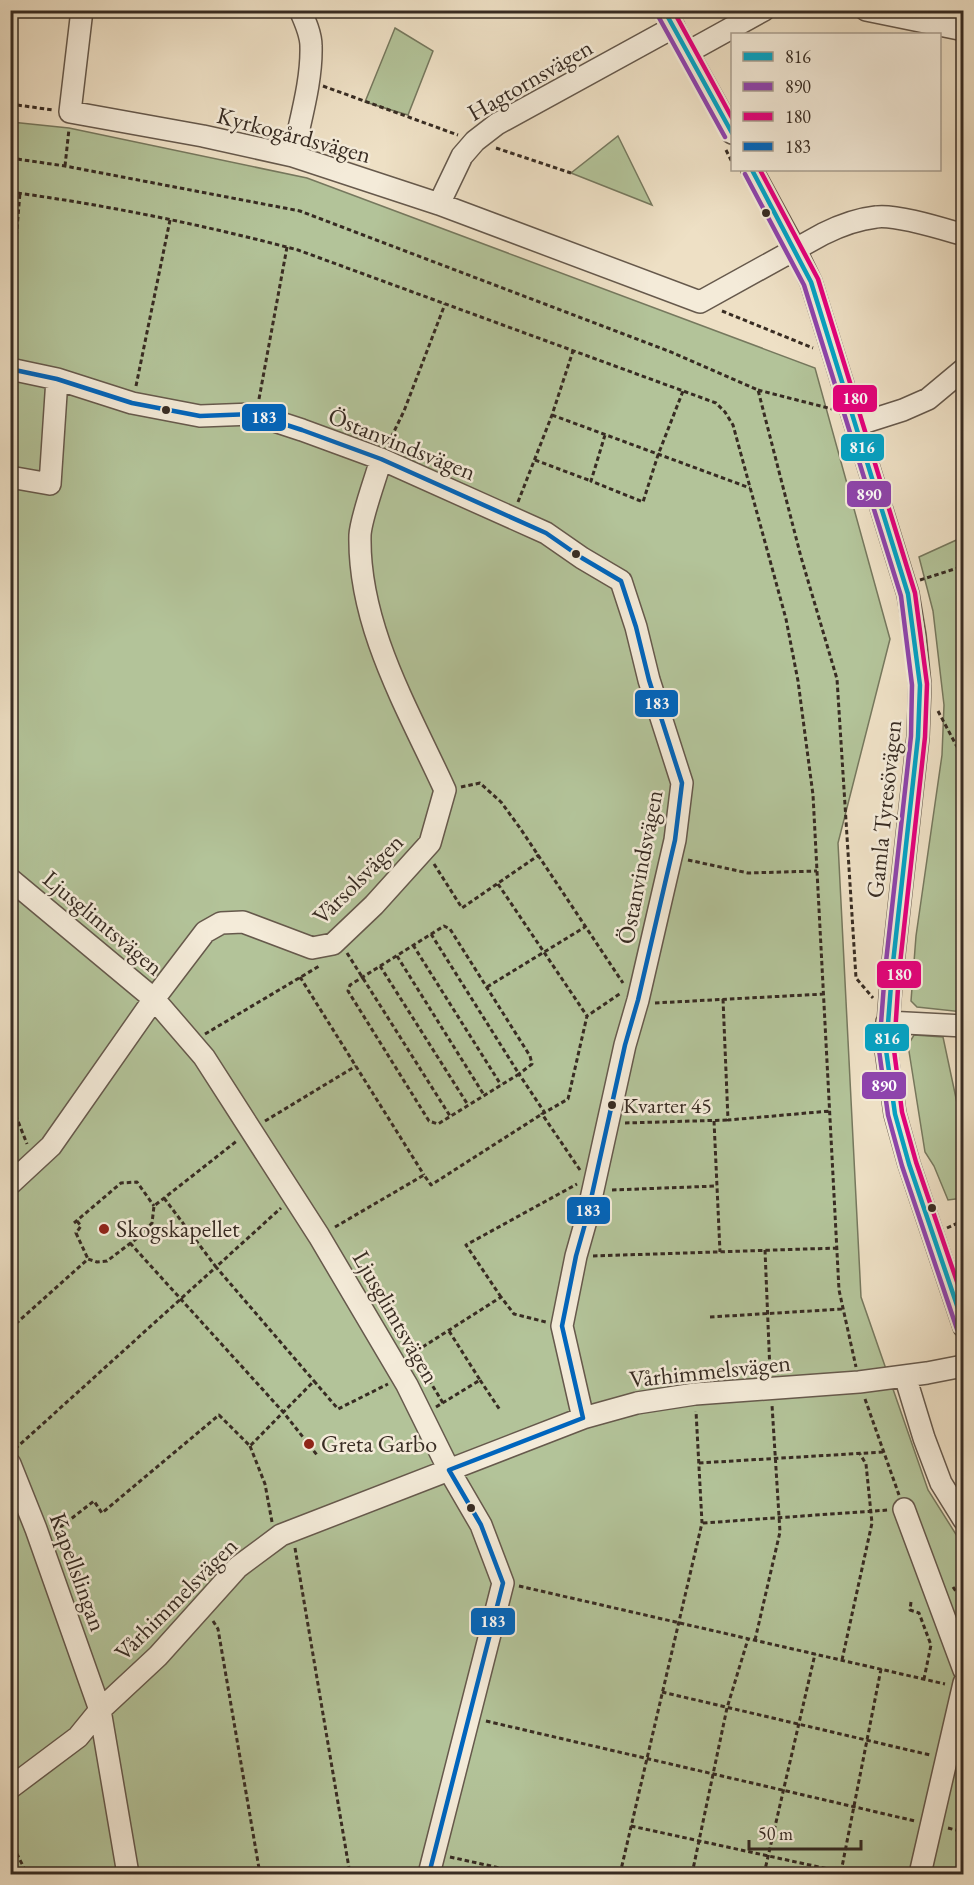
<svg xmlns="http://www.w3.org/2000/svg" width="974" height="1885" viewBox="0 0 974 1885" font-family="'EB Garamond',serif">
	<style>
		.green { fill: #b3c399; stroke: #76785e; stroke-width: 1.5 }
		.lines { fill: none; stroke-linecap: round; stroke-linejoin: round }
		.minor-casing { stroke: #66594c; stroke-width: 24 }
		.path { stroke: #382c23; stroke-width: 3; stroke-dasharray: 4.5 3; stroke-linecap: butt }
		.minor { stroke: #f4ebd9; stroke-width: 21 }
		.bus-1-casing { stroke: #f4ebd9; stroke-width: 9 }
		.bus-2-casing { stroke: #f4ebd9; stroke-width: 9 }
		.bus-3-casing { stroke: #f4ebd9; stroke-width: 9 }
		.bus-4-casing { stroke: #f4ebd9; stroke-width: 9 }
		.bus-1 { stroke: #03a3c5; stroke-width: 4.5 }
		.bus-2 { stroke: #8e44ad; stroke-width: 4.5 }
		.bus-3 { stroke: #e5007d; stroke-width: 4.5 }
		.bus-4 { stroke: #0065bd; stroke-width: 4.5 }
		.bus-dot { fill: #382c23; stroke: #f4ebd9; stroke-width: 2 }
		.poi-dot { fill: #8f2418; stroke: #f4ebd9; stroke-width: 2 }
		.labels { text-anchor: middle; stroke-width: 5; stroke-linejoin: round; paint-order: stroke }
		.bus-label { font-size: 22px; fill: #382c23; stroke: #f4ebd9; text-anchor: start }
		.street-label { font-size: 24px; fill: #382c23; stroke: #f4ebd9 }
		.poi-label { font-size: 24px; fill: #382c23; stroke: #f4ebd9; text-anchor: start }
		.line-badge { stroke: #f4ebd9; stroke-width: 2 }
		.badge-label { font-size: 16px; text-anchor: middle; font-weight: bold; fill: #fff }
	</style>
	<rect width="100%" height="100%" fill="#eee0c5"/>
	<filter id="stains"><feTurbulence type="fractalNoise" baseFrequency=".00333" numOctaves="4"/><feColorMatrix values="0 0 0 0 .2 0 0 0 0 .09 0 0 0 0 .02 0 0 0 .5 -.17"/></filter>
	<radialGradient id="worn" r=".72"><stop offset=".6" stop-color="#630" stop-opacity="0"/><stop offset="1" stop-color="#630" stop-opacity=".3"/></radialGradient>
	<path class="green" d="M 395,28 L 433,51 L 408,115 L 365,102 Z
		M 11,122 L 69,128 L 307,178 L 815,368 L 890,639 L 838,843 L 861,1297 L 928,1490 L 964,1547 L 963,1874 L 11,1874 Z
		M 618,136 L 652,205 L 571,173 Z
		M 963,537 L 963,1012 L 917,1007 L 911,1001 L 916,936 L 942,755 L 944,705 L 933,611 L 919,557 Z
		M 914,1035 L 943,1037 L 963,1131 L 963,1198 L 948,1200 L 934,1166 L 925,1152 L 908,1045 Z"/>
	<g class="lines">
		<g class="minor-casing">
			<path id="minor" d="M 82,10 L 70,112 L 203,136 L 293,156 L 439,204 L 700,302 L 823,234 C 839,226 858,219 876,217 C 896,214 943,229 964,235
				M 664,10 L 732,133
				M 866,10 L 964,30
				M 688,52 L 764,10
				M 293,156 C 300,120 312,82 311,46 C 311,34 305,21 300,10
				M 752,170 L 795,249 L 811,282 L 908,594 L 915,636 L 920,685 L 918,737 L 892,972 L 886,1050 L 895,1114 L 909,1164 L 964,1327
				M 439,204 L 462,156 L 475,141 L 497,124 L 674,27
				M 10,369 L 57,379 L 132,403 L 200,416 L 253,414 L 302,430 L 381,459 L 546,533 L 582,558 L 621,581 L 636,627 L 649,680 L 682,783 L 675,840 L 638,1000 L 625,1045 L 587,1217 L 576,1256 L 562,1326 L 583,1418
				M 856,425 L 903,410 L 928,399 L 964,369
				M 10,477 L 50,484 L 57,379
				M 10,879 L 154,999 L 204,1057 L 319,1236 L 407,1385 L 449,1470 L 481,1525 L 503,1583 L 429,1874
				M 887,1022 L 964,1026
				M 10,1184 L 51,1146 L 154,999 L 205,932 L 221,923 L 243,922 L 312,948 L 333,944 L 374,905 L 430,843 L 445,790 C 408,709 358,626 360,535 C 361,517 376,478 381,459
				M 905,1376 L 924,1438 L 941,1483 L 964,1520
				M 10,1464 L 36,1529 L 100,1710 L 128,1874
				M 904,1509 L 964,1670
				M 10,1788 L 78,1737 L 100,1710 L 158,1656 L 238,1567 L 281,1535 L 583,1418 L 637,1403 L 695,1394 L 859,1382 L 927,1373 L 963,1366
				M 920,1874 L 964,1683"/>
		</g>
		<path class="path" d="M 323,86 L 458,135
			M 10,104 L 53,110
			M 496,148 L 571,173
			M 726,150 L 732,162
			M 10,158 L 65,166 L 300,211 L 671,352 L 758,390 L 801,557 L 837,679 L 856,978 L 873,998
			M 65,166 L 69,129
			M 10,192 C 107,205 204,225 298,250 L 716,403 L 725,412 L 733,425 L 786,619 L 798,681 L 813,795 L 839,1290 L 856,1367
			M 10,311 L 20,193
			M 722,311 L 813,348
			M 136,386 L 170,220
			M 758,390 L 832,409
			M 259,399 L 287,247
			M 552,415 L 750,488
			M 605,435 L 591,481 L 643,502 L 658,455 L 683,391
			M 388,444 L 404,411 L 445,304
			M 535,460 L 591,481
			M 518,502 L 552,415 L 573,351
			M 920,580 L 964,566
			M 938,711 L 964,760
			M 461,787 L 480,783 L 501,802 L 520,828 L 623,983
			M 688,860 L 748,873 L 817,871
			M 434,864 L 462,908 L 539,855
			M 498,884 L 587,1016
			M 431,934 L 519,1074 L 438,1124 L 429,1121 L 348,991 L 350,985 L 444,926 L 450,929 L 530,1056 L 532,1064 L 519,1074 L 545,1113
			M 413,945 L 501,1085
			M 347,953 L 450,1116
			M 397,956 L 484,1095
			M 380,966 L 468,1105
			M 300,977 L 424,1175
			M 487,987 L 585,927
			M 723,999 L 728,1120 L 830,1111
			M 655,1003 L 824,994
			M 205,1034 L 321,965
			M 10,1101 L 27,1144
			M 265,1121 L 356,1066
			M 714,1121 L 720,1252
			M 625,1123 L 728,1120
			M 580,1170 L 542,1114 L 568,1099 L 587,1016 L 621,993
			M 612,1190 L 717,1186
			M 164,1198 L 216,1267 L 281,1208
			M 77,1221 L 81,1226 L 76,1233 L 88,1259
			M 74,1223 L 121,1183 L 137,1182 L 154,1206
			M 335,1227 L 424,1175 L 431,1185 L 542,1114
			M 947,1228 L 964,1220
			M 130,1243 L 284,1413 L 317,1455
			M 765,1250 L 770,1372
			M 593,1256 L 837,1248
			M 501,1297 L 466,1245 L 577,1184
			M 710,1317 L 843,1309
			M 10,1329 L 88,1259 L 97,1262 L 107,1261 L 140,1236 L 152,1223 L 154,1206 L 238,1140
			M 410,1355 L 501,1297 L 514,1314 L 546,1322
			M 420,1372 L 423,1370 L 443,1403
			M 480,1380 L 500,1410
			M 865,1399 L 899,1495
			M 436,1407 L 480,1380 L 449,1331
			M 250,1446 L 265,1484 L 272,1522
			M 15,1449 L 216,1267 L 314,1381
			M 699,1463 L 883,1452
			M 703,1523 L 888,1510
			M 54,1532 L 94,1501 L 102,1513 L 219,1415 L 250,1446 L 314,1381 L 338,1409 L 388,1384
			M 295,1548 L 350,1874
			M 519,1586 L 945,1684
			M 953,1587 L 964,1603
			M 911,1602 L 910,1610 L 919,1613 L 931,1645 L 924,1679
			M 213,1621 L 218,1629 L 260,1874
			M 755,1640 L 780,1532 L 772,1405
			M 842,1660 L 872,1523 L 866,1464 L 860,1454
			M 662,1692 L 930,1755
			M 486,1721 L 915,1821
			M 631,1826 L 851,1874
			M 948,1828 L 964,1832
			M 10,1840 L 27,1874
			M 450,1857 L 527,1874
			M 841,1872 L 881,1669
			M 620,1874 L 702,1523 L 696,1411
			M 692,1874 L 727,1708 L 748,1639
			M 764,1874 L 815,1654"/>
		<use href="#minor" class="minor"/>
		<g class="bus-1-casing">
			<path id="bus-1" d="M 664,10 L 732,133
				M 752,170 L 811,282 L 908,594 L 920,685 L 918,737 L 892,972 L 886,1050 L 895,1114 L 909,1164 L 964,1326"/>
		</g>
		<g class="bus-2-casing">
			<path id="bus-2" d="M 657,14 L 725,137
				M 745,174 L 804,285 L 901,596 L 912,685 L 911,736 L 885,971 L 879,1050 L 888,1115 L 902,1166 L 957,1329"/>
		</g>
		<g class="bus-3-casing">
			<path id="bus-3" d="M 673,10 L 732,118
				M 760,170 L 818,279 L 915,593 L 927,684 L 925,737 L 899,973 L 894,1050 L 902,1112 L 916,1162 L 964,1302"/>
		</g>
		<g class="bus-4-casing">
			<path id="bus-4" d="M 10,369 L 57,379 L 132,403 L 200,416 L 253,414 L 302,430 L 381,459 L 546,533 L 582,558 L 621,581 L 636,627 L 649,680 L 682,783 L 675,840 L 638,1000 L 625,1045 L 587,1217 L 576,1256 L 562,1326 L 583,1418 L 449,1470 L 481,1525 L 503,1583 L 429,1874"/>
		</g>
		<use href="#bus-1" class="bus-1"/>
		<use href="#bus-2" class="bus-2"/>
		<use href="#bus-3" class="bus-3"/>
		<use href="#bus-4" class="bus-4"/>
	</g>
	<g class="bus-dot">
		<circle cx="766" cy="213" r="5"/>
		<circle cx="166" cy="410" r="5"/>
		<circle cx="576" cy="554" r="5"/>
		<circle cx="612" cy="1105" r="5"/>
		<circle cx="932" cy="1208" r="5"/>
		<circle cx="471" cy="1508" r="5"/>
	</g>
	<g class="poi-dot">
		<circle cx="104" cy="1229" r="6"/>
		<circle cx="309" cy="1444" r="6"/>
	</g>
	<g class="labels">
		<g class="bus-label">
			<text x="623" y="1113">Kvarter 45</text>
		</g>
		<g class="street-label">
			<text transform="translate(530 80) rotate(-30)" y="8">Hagtornsvägen</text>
			<text transform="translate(294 135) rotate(15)" y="8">Kyrkogårdsvägen</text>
			<text transform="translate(402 444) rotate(22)" y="8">Östanvindsvägen</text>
			<text transform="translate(884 809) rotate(-84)" y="8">Gamla Tyresövägen</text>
			<text transform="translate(640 867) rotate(-79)" y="8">Östanvindsvägen</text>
			<text transform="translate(358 879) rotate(-45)" y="8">Vårsolsvägen</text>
			<text transform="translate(103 923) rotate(40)" y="8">Ljusglimtsvägen</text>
			<text transform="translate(396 1317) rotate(60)" y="8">Ljusglimtsvägen</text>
			<text transform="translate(710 1371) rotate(-6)" y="8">Vårhimmelsvägen</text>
			<text transform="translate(78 1572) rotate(70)" y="8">Kapellslingan</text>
			<text transform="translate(176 1599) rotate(-45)" y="8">Vårhimmelsvägen</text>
		</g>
		<g class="poi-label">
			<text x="116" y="1237">Skogskapellet</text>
			<text x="321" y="1452">Greta Garbo</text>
		</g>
	</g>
	<g class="line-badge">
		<rect x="832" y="384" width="46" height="29" rx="6" fill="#e5007d"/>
		<rect x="241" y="403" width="46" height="29" rx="6" fill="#0065bd"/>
		<rect x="840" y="433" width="45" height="29" rx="6" fill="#03a3c5"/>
		<rect x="846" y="480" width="46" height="28" rx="6" fill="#8e44ad"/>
		<rect x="634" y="689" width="45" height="29" rx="6" fill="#0065bd"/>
		<rect x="876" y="960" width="46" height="29" rx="6" fill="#e5007d"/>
		<rect x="864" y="1023" width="46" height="29" rx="6" fill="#03a3c5"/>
		<rect x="861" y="1071" width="46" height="29" rx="6" fill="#8e44ad"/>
		<rect x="566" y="1196" width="45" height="29" rx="6" fill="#0065bd"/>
		<rect x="470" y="1607" width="46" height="29" rx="6" fill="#0065bd"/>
	</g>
	<g class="badge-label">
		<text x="855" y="404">180</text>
		<text x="264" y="423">183</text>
		<text x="862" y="453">816</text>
		<text x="869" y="500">890</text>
		<text x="657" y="709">183</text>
		<text x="899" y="980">180</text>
		<text x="887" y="1044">816</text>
		<text x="884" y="1091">890</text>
		<text x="588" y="1216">183</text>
		<text x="493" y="1627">183</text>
	</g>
	<rect width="974" height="1885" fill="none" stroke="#eee0c5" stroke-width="36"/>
	<rect x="12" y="12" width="950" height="1861" fill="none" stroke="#382c23" stroke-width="3"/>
	<rect x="18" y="18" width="938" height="1849" fill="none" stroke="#382c23" stroke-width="1.5"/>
	<rect x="731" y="33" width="210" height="138" fill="#f4ebd9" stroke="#a99f90" stroke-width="1.5"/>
	<rect x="743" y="52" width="30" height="9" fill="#03a3c5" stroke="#a99f90" stroke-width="1.5"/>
	<text x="785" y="63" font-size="18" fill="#382c23">816</text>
	<rect x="743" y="82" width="30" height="9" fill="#8e44ad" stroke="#a99f90" stroke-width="1.5"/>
	<text x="785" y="93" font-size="18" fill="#382c23">890</text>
	<rect x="743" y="112" width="30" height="9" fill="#e5007d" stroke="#a99f90" stroke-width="1.5"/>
	<text x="785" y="123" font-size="18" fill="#382c23">180</text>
	<rect x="743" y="142" width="30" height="9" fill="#0065bd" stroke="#a99f90" stroke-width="1.5"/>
	<text x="785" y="153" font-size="18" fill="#382c23">183</text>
	<path d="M749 1840v9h112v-9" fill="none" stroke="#382c23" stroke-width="3"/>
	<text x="758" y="1840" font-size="18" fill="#382c23" stroke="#f4ebd9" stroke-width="4.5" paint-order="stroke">50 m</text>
	<rect width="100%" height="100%" filter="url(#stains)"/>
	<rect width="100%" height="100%" fill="url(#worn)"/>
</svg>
